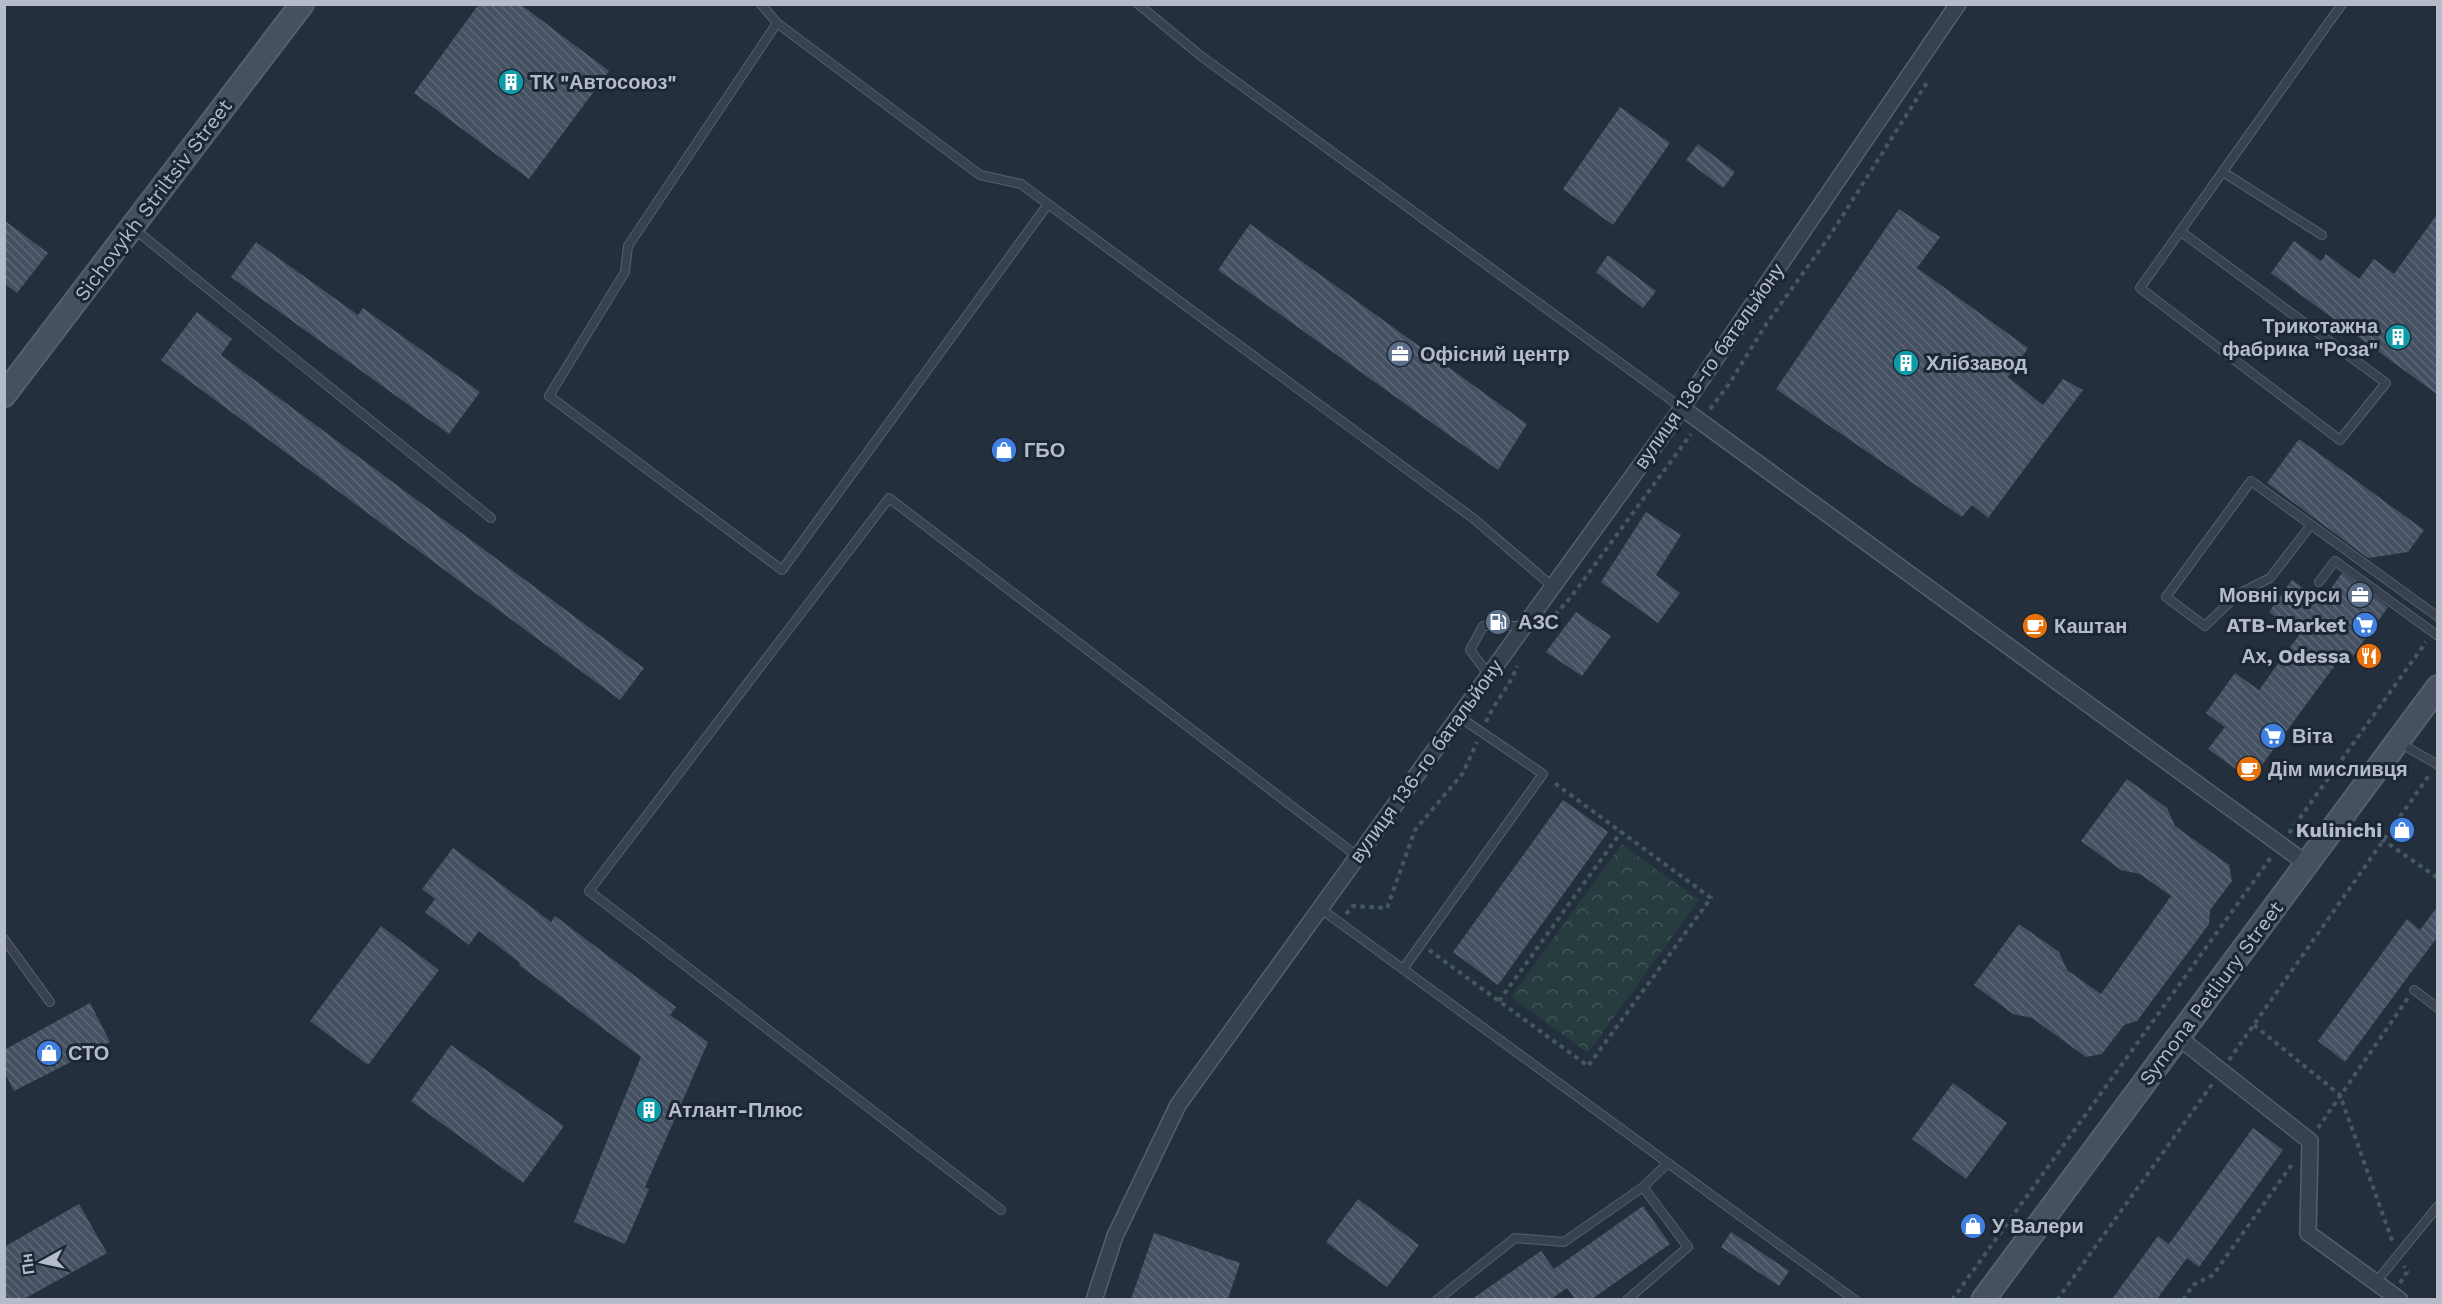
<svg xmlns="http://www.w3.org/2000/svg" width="2442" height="1304" viewBox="0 0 2442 1304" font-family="'Work Sans',sans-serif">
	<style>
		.forest { fill: url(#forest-crowns) }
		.building { fill: url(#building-back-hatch) }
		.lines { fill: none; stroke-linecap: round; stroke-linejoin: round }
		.lane-casing { stroke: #565f6c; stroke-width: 10 }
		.street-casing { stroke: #565f6c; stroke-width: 18 }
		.secondary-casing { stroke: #565f6c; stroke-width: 26 }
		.path { stroke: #44595c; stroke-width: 4; stroke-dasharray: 4.5 4.5; stroke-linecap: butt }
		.lane { stroke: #38414e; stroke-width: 8 }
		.street { stroke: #38414e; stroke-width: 15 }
		.secondary { stroke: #465061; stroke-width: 22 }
		.labels { text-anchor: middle; stroke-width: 6; stroke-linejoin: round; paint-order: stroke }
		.poi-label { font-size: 20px; font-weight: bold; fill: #b4bcc9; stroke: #1d2633; text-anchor: start }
		.street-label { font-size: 20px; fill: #b4bcc9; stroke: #1d2633 }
	</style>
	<defs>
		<pattern id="forest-crowns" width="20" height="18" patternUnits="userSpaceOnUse" patternTransform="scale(1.5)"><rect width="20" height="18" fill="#263c3f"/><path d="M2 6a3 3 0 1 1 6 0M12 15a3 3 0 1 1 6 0" fill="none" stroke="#435659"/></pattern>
		<pattern id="building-back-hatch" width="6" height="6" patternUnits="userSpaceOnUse" patternTransform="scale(1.5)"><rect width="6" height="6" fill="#455162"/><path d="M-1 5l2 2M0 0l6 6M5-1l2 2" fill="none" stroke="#5d6877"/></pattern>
	</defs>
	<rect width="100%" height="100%" fill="#242f3e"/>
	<path class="forest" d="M 1622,844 L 1699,900 L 1588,1053 L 1511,997 Z"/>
	<path class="building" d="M 479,4 L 520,4 L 609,71 L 529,179 L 414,93 Z
		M 1620,107 L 1670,143 L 1613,225 L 1563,189 Z
		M 1698,144 L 1735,172 L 1723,188 L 1686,160 Z
		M 1899,209 L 1940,237 L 1917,268 L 2028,348 L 2008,377 L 2043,405 L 2063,379 L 2083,390 L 1988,518 L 1972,505 L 1962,517 L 1776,389 Z
		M 2438,213 L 2438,395 L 2271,273 L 2294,241 L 2321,261 L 2326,254 L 2359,279 L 2374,259 L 2394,274 Z
		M 4,220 L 48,253 L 17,293 L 4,283 Z
		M 1250,224 L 1527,424 L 1498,470 L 1218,270 Z
		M 256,242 L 358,315 L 363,308 L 480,392 L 449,434 L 231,277 Z
		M 1608,255 L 1656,291 L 1643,308 L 1596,272 Z
		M 197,312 L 232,339 L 221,355 L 644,668 L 620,700 L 161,360 Z
		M 2299,439 L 2424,530 L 2408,552 L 2368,558 L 2267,483 Z
		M 1646,512 L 1681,535 L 1656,575 L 1680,593 L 1658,623 L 1601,582 Z
		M 2342,573 L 2388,607 L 2353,656 L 2346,650 L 2251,780 L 2208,749 L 2225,727 L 2206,713 L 2235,673 L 2259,690 L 2299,635 L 2269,612 L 2292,580 L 2322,601 Z
		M 1576,612 L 1611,636 L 1582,676 L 1546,652 Z
		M 2127,779 L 2167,808 L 2175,826 L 2229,865 L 2232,881 L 2210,910 L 2209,924 L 2137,1021 L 2124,1025 L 2102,1054 L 2086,1057 L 2032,1018 L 2013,1014 L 1974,985 L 2019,924 L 2059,952 L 2067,970 L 2101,994 L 2171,896 L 2140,874 L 2121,870 L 2081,841 Z
		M 1563,800 L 1608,832 L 1498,985 L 1453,952 Z
		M 453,848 L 551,922 L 555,916 L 676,1007 L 670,1015 L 708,1042 L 645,1187 L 649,1189 L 625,1244 L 574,1222 L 641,1057 L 519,965 L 520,963 L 479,931 L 469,945 L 425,912 L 435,899 L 422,889 Z
		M 2438,906 L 2438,936 L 2345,1062 L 2318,1041 L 2407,919 L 2420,930 Z
		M 381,926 L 439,970 L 368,1065 L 310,1021 Z
		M 90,1003 L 110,1042 L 14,1091 L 4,1071 L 4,1050 Z
		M 451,1045 L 564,1126 L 523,1183 L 411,1101 Z
		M 1953,1083 L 2007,1123 L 1966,1179 L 1912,1139 Z
		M 2253,1128 L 2283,1150 L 2199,1267 L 2187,1258 L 2157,1299 L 2112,1299 L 2158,1236 L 2169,1244 Z
		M 1358,1199 L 1419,1245 L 1387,1287 L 1326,1242 Z
		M 79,1204 L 107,1253 L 24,1299 L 4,1299 L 4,1247 Z
		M 1643,1206 L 1670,1244 L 1592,1299 L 1575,1299 L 1567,1288 L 1551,1299 L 1472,1299 L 1541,1251 L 1554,1269 Z
		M 1731,1232 L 1789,1271 L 1779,1286 L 1721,1247 Z
		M 1154,1233 L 1240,1263 L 1228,1299 L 1131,1299 Z"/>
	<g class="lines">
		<g class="lane-casing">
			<path id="lane" d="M 761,4 L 777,23 L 980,175 L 1021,184 L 1048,204 L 1474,519 L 1552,586
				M 1138,4 L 1201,56 L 1682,408
				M 777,23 L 628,246 L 625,272 L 549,396 L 782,570 L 1048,204
				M 2223,172 L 2322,235
				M 133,228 L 491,518
				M 2180,231 L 2386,383 L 2340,440 L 2140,288 C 2207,193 2275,99 2342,4
				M 2311,525 L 2270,578 L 2238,594 L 2205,626 L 2166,597 L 2251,481 L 2438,617
				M 2319,582 L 2335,561 L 2438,636
				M 1488,674 L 1470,650 L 1483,626 L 1523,626
				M 2400,743 L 2438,765
				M 1321,909 L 1855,1300
				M 4,939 L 50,1002
				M 1403,969 L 1543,774 L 1458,716
				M 2414,990 L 2438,1008
				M 1001,1210 L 589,891 L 889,498 L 1357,856
				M 2376,1282 L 2438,1206
				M 1437,1300 L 1515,1238 L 1564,1242 L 1643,1187 L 1668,1163
				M 1627,1300 L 1688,1247 L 1643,1187"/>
		</g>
		<g class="street-casing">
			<path id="street" d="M 1682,408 L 2307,864
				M 2178,1037 L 2310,1141 L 2308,1233 L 2400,1300
				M 1094,1300 L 1115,1236 L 1178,1105 L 1682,408 L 1958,4"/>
		</g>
		<g class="secondary-casing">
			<path id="secondary" d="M 4,395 L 302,4
				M 1983,1300 L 2438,687"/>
		</g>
		<path class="path" d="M 1710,409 L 1729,384 L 1767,323 L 1829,237 L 1928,81
			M 1555,615 L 1571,597 L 1691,434
			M 1486,722 C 1494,702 1510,687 1517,666
			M 2289,833 L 2426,642
			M 2355,833 L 2383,840 L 2438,878
			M 1346,914 L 1353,906 L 1387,908 L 1415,830 L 1463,773 L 1477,742
			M 1429,950 L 1588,1066 L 1711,898 L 1553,782
			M 1499,1001 L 1621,832
			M 2254,1025 L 2340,1095 L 2393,1243
			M 2229,1060 L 2430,774
			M 2318,1128 L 2408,998
			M 2400,1283 L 2407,1272 L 2404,1266
			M 1952,1300 L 2272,856
			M 2057,1300 L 2213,1083
			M 2183,1300 L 2193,1285 L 2213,1275 L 2293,1163"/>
		<use href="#lane" class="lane"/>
		<use href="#street" class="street"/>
		<use href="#secondary" class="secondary"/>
	</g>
	<defs>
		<g id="building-disc" transform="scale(1.35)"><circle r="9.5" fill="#0f9aa8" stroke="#1d2633"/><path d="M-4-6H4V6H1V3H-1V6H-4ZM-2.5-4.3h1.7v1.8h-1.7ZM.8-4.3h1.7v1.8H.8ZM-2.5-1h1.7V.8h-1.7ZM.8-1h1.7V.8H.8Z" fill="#fff"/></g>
		<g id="office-disc" transform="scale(1.35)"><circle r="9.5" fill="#5c6f8a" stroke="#1d2633"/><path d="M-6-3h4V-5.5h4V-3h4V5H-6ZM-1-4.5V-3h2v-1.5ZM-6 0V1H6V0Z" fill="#fff"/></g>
		<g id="shop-disc" transform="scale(1.35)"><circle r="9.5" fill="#3f7fe0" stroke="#1d2633"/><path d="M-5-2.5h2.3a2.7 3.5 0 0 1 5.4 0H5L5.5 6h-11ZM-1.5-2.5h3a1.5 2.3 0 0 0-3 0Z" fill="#fff"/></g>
		<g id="fuel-disc" transform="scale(1.35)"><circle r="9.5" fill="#5c6f8a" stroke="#1d2633"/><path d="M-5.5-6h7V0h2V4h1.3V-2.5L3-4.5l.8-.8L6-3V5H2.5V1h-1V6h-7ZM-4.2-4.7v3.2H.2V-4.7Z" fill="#fff"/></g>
		<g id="supermarket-disc" transform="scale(1.35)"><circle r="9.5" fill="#3f7fe0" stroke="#1d2633"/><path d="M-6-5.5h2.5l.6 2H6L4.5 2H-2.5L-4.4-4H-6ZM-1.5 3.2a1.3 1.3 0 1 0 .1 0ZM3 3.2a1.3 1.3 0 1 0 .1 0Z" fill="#fff"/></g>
		<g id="cafe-disc" transform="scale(1.35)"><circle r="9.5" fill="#e8710a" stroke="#1d2633"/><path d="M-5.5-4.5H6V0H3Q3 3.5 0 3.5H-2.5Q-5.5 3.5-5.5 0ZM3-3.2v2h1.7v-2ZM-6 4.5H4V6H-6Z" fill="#fff"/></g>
		<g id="restaurant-disc" transform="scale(1.35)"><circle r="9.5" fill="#e8710a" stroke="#1d2633"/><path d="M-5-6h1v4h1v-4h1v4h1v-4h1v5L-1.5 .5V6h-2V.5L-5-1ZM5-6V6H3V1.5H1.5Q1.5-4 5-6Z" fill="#fff"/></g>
	</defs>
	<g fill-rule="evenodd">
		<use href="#building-disc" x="511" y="82"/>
		<use href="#building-disc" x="2398" y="337"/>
		<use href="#office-disc" x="1400" y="354"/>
		<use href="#building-disc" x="1906" y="363"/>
		<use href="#shop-disc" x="1004" y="450"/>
		<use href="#office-disc" x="2360" y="595"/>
		<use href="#fuel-disc" x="1498" y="622"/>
		<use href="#supermarket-disc" x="2365" y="625"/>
		<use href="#cafe-disc" x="2035" y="626"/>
		<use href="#restaurant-disc" x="2369" y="656"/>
		<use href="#supermarket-disc" x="2273" y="736"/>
		<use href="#cafe-disc" x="2249" y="769"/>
		<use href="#shop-disc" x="2402" y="830"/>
		<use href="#shop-disc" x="49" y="1053"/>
		<use href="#building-disc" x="649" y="1110"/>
		<use href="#shop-disc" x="1973" y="1226"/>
	</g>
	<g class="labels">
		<g class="poi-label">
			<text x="530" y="89">ТК "Автосоюз"</text>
			<text x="2378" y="333" text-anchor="end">Трикотажна<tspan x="2378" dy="23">фабрика "Роза"</tspan></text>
			<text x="1420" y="361">Офісний центр</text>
			<text x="1926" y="370">Хлібзавод</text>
			<text x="1024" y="457">ГБО</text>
			<text x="2340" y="602" text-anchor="end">Мовні курси</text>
			<text x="1518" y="629">АЗС</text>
			<text x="2346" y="632" text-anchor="end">ATB-Market</text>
			<text x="2054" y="633">Каштан</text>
			<text x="2350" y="663" text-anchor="end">Ах, Odessa</text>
			<text x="2292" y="743">Віта</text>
			<text x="2268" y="776">Дім мисливця</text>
			<text x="2382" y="837" text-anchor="end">Kulinichi</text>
			<text x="68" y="1060">СТО</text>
			<text x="668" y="1117">Атлант-Плюс</text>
			<text x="1992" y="1233">У Валери</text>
		</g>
		<g class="street-label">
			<text transform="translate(153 200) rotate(-53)" y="7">Sichovykh Striltsiv Street</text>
			<text transform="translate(1709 366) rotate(-55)" y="7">вулиця 136-го батальйону</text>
			<text transform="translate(1426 761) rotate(-54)" y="7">вулиця 136-го батальйону</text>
			<text transform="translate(2211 993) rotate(-53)" y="7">Symona Petliury Street</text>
		</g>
	</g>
	<rect width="2442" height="1304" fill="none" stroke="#b4bcc9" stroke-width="12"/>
	<g transform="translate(42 1262) rotate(262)" stroke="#1d2633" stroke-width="4.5" paint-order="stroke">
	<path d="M0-4.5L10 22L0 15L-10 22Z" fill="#b4bcc9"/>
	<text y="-9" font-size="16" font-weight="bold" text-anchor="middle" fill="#b4bcc9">Пн</text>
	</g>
</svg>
